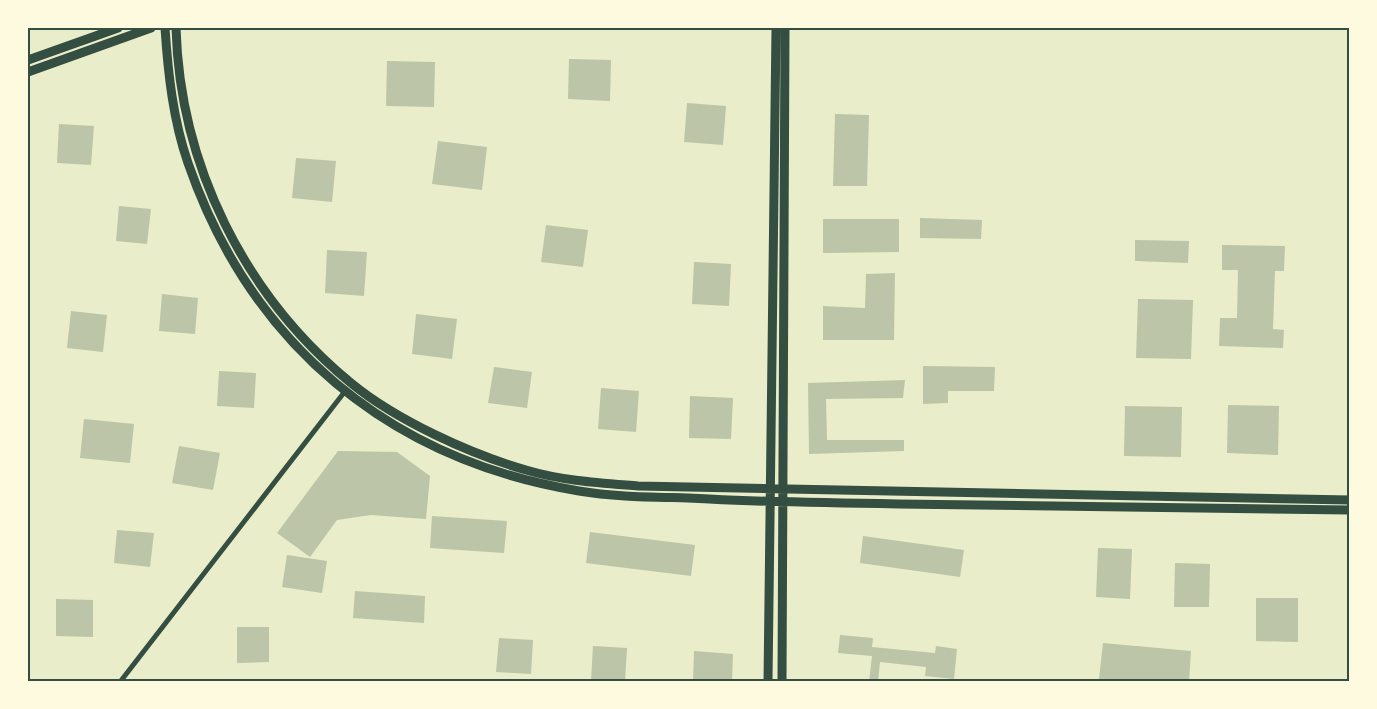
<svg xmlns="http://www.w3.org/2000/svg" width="1377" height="709" viewBox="0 0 1377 709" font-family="'Archivo Narrow',sans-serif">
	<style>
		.building { fill: #bcc5a7 }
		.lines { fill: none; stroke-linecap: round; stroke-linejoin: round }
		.minor { stroke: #344e41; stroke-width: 5 }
		.tertiary { stroke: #344e41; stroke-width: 9 }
		.neatline { fill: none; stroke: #344e41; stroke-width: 2 }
	</style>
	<rect width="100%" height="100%" fill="#e9edc9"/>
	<path class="building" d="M 569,59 L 611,60 L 610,101 L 568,99 Z
		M 387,61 L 435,62 L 434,107 L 386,106 Z
		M 687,103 L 726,106 L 723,145 L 684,142 Z
		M 835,114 L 869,115 L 867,186 L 833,186 Z
		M 59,124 L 94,126 L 91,165 L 57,163 Z
		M 438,141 L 487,147 L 482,190 L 432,184 Z
		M 296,158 L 336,161 L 332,202 L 292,198 Z
		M 119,206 L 151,209 L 147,244 L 116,241 Z
		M 920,218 L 982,220 L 981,239 L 920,238 Z
		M 823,219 L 899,219 L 899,252 L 823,253 Z
		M 546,225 L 588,230 L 583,267 L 541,262 Z
		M 1135,240 L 1189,241 L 1188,263 L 1135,261 Z
		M 1222,245 L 1285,246 L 1284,271 L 1275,271 L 1273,329 L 1284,330 L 1283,348 L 1219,346 L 1220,318 L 1237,318 L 1238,270 L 1222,270 Z
		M 327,250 L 367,252 L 364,296 L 325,293 Z
		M 694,262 L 731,264 L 729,306 L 692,304 Z
		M 895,273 L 894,340 L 823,340 L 823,306 L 865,308 L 866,274 Z
		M 162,294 L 198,298 L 195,334 L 159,331 Z
		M 1138,299 L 1193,300 L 1191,359 L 1136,358 Z
		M 71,311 L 107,315 L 103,352 L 67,348 Z
		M 416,314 L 457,319 L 452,359 L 412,354 Z
		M 923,366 L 995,367 L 994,391 L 948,391 L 948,403 L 923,404 Z
		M 494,367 L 532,372 L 527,408 L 488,403 Z
		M 219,371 L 256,373 L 254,408 L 217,406 Z
		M 905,380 L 903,398 L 826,399 L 827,440 L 904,440 L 904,451 L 809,454 L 808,383 Z
		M 601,388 L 639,391 L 636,432 L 598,429 Z
		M 690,396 L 733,398 L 731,439 L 689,438 Z
		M 1228,405 L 1279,406 L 1278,455 L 1227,453 Z
		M 1125,406 L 1182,407 L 1181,457 L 1124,456 Z
		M 84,419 L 134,424 L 130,463 L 80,458 Z
		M 179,446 L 220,453 L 213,490 L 172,483 Z
		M 338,451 L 397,452 L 430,476 L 426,519 L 371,515 L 337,520 L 310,557 L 277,533 Z
		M 432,516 L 507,521 L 504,553 L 430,548 Z
		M 117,530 L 154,533 L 150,567 L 114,563 Z
		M 590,532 L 695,545 L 691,576 L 586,563 Z
		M 863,536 L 964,550 L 960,577 L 860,563 Z
		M 1098,548 L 1132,549 L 1130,599 L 1096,597 Z
		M 287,555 L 327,561 L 322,593 L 282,587 Z
		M 1175,563 L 1210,564 L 1209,607 L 1174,607 Z
		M 355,591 L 425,596 L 424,623 L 353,618 Z
		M 1256,598 L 1298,598 L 1298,642 L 1256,641 Z
		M 56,599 L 93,600 L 93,637 L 56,636 Z
		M 237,627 L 269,627 L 269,662 L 237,663 Z
		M 840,635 L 873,638 L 872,647 L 935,653 L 936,646 L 957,649 L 954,679 L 925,676 L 926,667 L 880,662 L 878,682 L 869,682 L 872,656 L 838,653 Z
		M 499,638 L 533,640 L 531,674 L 496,672 Z
		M 1103,643 L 1191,651 L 1189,682 L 1126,682 L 1099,679 Z
		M 593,646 L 627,648 L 625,682 L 591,681 Z
		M 694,651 L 733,654 L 732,682 L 693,682 Z"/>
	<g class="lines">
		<path class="minor" d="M 120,682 L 346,390"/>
		<path class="tertiary" d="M 165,28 C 168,73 173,120 188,163 C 251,345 390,460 579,491 C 614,497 652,497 688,498 C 758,502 828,503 899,504 C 1049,506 1199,508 1350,510
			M 176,28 C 180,165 244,295 351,383 C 396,420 470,454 526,470 C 563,481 601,483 638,486 L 1350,500
			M 28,60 L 118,28
			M 28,72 L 151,28
			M 768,682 L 776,28
			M 782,682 L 785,28"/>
	</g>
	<rect width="1377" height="709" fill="none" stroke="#fefae0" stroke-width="58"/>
	<rect x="29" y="29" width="1319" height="651" class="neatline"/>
</svg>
